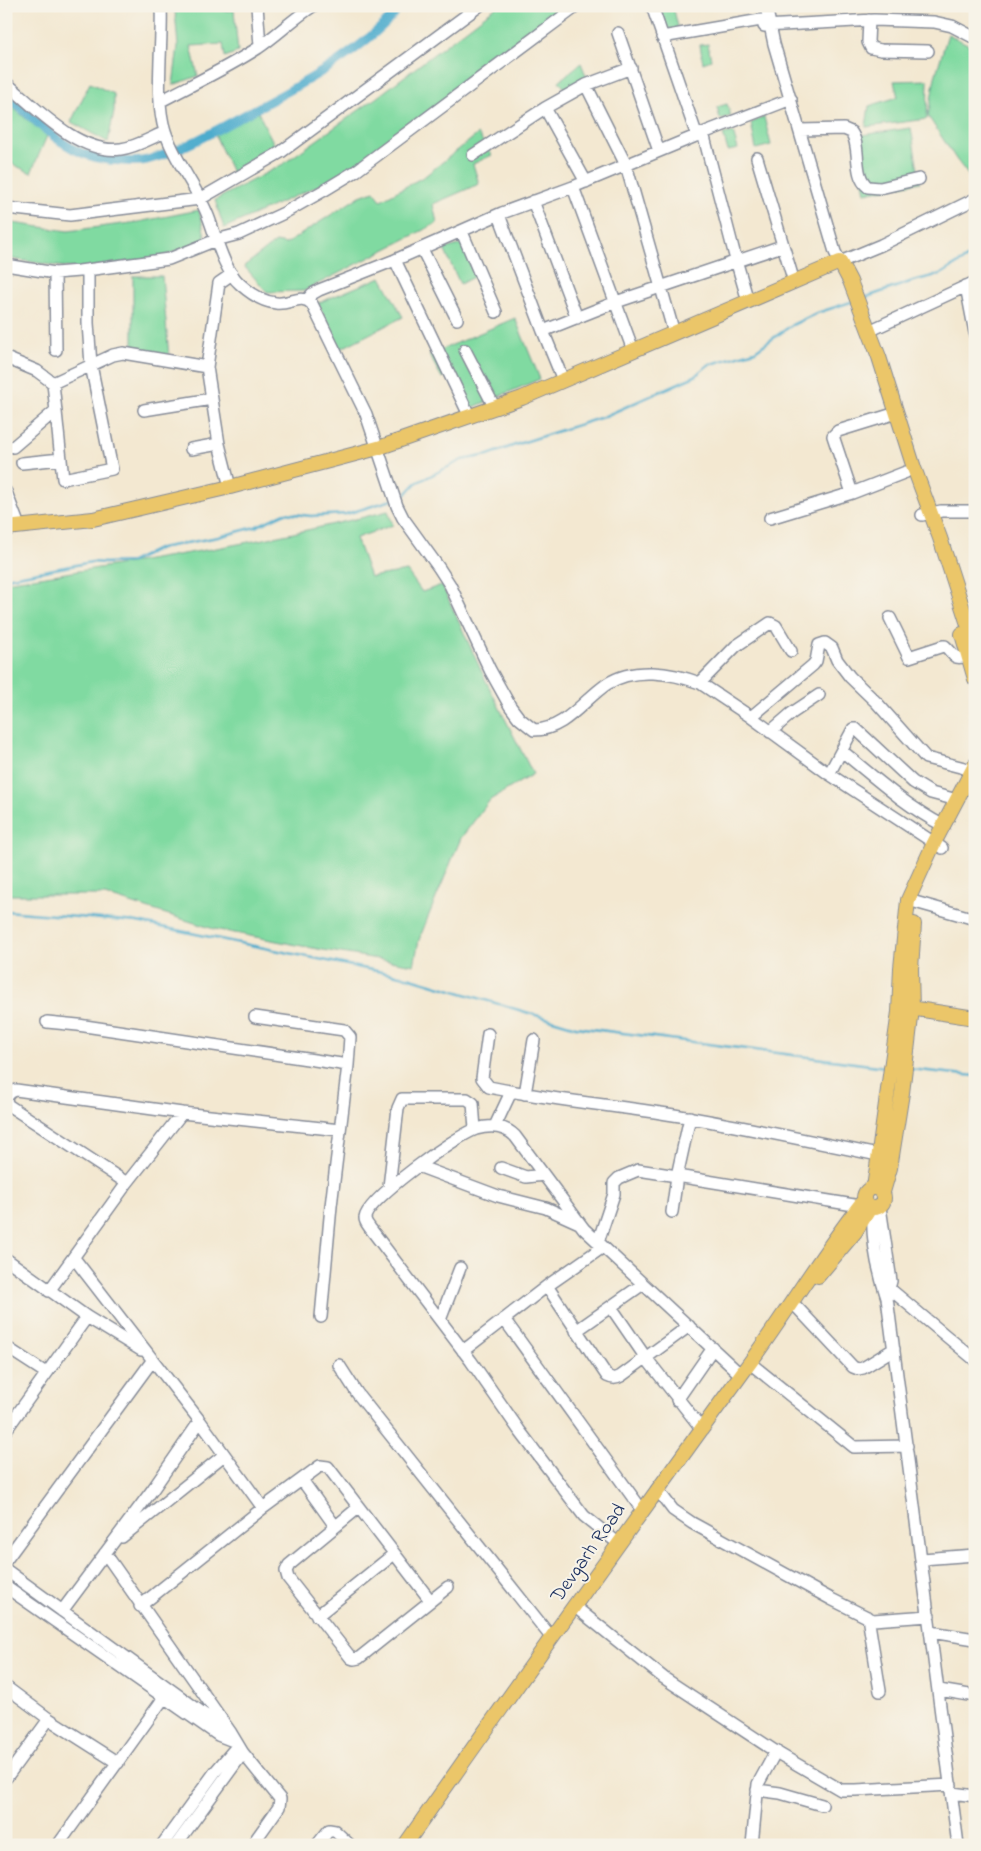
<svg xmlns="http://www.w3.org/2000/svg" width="981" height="1851" viewBox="0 0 981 1851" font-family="'Indie Flower',sans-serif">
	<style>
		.green { fill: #80daa1; stroke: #4e8480 }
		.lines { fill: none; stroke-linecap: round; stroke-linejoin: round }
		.stream { stroke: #4eaccd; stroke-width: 2.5 }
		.canal { stroke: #4eaccd; stroke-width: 9 }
		.minor-casing { stroke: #878c98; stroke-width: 14 }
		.major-casing { stroke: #878c98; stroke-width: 16 }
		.minor { stroke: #fff; stroke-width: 11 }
		.major { stroke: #ebc669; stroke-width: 14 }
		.labels { text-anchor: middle; stroke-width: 4; stroke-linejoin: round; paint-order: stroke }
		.street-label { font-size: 20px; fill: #1b2f5e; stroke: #f7f3e8 }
	</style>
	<rect width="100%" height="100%" fill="#f7f3e8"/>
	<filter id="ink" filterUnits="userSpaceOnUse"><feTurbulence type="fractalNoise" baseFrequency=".02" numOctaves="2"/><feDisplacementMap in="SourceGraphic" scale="10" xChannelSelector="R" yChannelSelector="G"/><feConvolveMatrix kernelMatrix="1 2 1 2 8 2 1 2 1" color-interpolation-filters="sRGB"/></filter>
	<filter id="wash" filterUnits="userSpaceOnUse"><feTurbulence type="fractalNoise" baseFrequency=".0096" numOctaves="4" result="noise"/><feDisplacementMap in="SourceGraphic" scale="20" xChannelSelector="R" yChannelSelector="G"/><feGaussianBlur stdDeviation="1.12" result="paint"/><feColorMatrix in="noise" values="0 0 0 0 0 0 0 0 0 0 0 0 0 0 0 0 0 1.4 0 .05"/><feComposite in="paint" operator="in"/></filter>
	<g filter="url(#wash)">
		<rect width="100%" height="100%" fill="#f3e8d1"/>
		<path class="green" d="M 193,6 L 222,6 L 223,11 L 234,10 L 238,52 L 225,57 L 223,44 L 191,46 L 198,76 L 173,85 L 178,46 L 175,11 L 193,9 Z
			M 497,6 L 572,6 L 344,174 L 224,228 L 215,200 L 283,164 L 376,98 Z
			M 671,6 L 673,6 L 679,31 L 668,33 L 661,12 Z
			M 948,34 L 975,48 L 975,184 L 956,159 L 928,116 L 935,77 Z
			M 708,44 L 711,60 L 703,63 L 700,45 Z
			M 581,63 L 590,85 L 571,97 L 559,81 Z
			M 928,80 L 927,119 L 866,127 L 869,106 L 898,97 L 894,81 Z
			M 90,83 L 114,94 L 114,111 L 108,142 L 71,122 Z
			M 6,102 L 47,136 L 31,173 L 6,161 Z
			M 727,104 L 731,116 L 720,119 L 717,107 Z
			M 258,112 L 279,154 L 234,177 L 215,135 Z
			M 764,117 L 771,145 L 756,149 L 751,123 Z
			M 911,128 L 920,182 L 865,193 L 855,136 Z
			M 733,132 L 738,149 L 728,151 L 723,134 Z
			M 478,134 L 492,155 L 473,164 L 479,184 L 433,204 L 437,223 L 304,291 L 267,292 L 244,266 L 276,242 L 286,244 L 360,196 L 374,191 L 381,200 L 425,176 Z
			M 199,210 L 206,240 L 161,257 L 77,269 L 6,258 L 6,222 L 68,231 L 138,222 Z
			M 462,244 L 475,276 L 460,284 L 444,249 Z
			M 133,276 L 162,276 L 169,357 L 133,349 Z
			M 381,277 L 403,317 L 340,349 L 318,303 Z
			M 515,318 L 540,379 L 469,409 L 451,373 L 442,378 L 429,355 Z
			M 388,511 L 393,525 L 356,538 L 370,577 L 407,571 L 422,592 L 442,585 L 486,681 L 533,774 L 490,800 L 461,838 L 426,922 L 419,940 L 414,965 L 323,950 L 214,929 L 105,895 L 6,895 L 6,582 C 134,563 263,543 388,511 Z"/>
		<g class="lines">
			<path class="stream" d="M 861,299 L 913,281 L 941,274 L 975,253
				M 397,498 L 405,495 L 416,483 L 462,460 L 488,455 L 518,444 L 603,417 L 695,376 L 708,365 L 755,351 L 792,325 L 817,313 L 854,301
				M 6,578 L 92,562 L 105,563 L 131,562 L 160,548 L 218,537 L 255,527 L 285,513 L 311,516 L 346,514 L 392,500
				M 6,911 L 137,922 L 411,978 L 576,1027 L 886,1067
				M 909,1069 L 975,1076"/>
			<path class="canal" d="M 6,94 C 36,121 66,156 109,160 C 120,161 136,163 147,160 C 182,151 218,129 250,112 C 303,83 361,54 401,6"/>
		</g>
	</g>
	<g filter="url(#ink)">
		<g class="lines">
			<g class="minor-casing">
				<path id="minor" d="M 161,6 C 163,43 154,98 165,131 C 174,160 197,187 208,216 C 216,236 223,269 240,284 C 250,293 263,302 276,303 C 290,305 301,293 312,304 L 366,414 L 397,506 L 403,518 L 439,568 L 450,585 L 490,670 L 510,706 L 519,718 L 534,730 C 565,730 583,700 607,684 C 634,666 672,673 700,683 L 751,717 L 829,774 L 942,848
					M 257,6 L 260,46
					M 652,6 L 697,136
					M 766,6 L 774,44 L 835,252 L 840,262 L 881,245 L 975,199
					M 869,20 L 868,42 L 871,48 L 881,50 L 928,51
					M 764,26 L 874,20 L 934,22 L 952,26 L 975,38
					M 618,33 L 659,151
					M 662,37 L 761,20
					M 6,83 C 36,108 79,155 121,149 C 136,147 151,138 165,132
					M 586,85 L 626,165 L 674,333
					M 161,101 C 193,84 227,68 258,48 C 277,35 293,19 313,6
					M 545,108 L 586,182
					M 800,130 L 844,129 L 851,132 C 862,147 852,175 868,187 L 880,188 L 919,179
					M 703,133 L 736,260 L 748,301
					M 473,155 L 545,108 L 586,85 L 631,68
					M 757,158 L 794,282
					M 573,187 L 633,350
					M 533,201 L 577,318
					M 6,208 L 70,215 L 200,199 L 281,152 L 479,6
					M 499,215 L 543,331 L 563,380
					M 462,232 L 496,312
					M 422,249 L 457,319
					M 395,260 L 470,417
					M 6,265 L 55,273 L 79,271 L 169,259 L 216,240 L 239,234 L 284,213 L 323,191 L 356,171 L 577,6
					M 55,273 L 56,350
					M 966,286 L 975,333
					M 307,300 L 312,294 L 319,290 L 395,260 L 502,213 L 573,187 L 703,133 L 791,99
					M 543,331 L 616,302 L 782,246
					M 869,331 L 975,282
					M 465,350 L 495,408
					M 6,358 L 37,371 L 53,383 L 63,479 L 112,469 L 91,365 L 88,323 L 88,270
					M 53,383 L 113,355 L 123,353 L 207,367
					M 144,410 L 212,399
					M 13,447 L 55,411
					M 191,449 L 219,444
					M 22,463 L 61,459
					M 230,487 L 219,444 L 207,367 L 219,283 L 232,274
					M 6,492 L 19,526
					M 852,493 L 833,436 L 838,431 L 890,415
					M 922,515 L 941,511 L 975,511
					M 770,518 L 852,493 L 906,472
					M 890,618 L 909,657 L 943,646 L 945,646 C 956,656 952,660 969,656
					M 700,683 L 736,646 L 770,623 L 776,626 L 791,651
					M 751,717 L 813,665 L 816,661 L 819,645 L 825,643 L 832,648 L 837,660 L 850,677 L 877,703 L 926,758 L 972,770
					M 770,732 L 792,713 L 819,695
					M 842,751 C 875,778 906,806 944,826
					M 829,774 L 853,729 L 856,729 L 913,782 L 931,793 L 957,800
					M 908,900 L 975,919
					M 255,1017 L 344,1030 L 350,1037 L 348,1065 L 331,1206 L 321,1317
					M 47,1022 L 78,1025 L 348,1065
					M 488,1034 L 482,1078 L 489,1087 C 556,1101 624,1106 692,1118 C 754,1129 816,1142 878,1155
					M 525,1094 L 534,1040
					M 6,1100 C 7,1095 11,1091 16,1090 L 182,1113 L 340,1130
					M 6,1101 L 8,1105 L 127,1183
					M 690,1117 L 677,1176 L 860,1206
					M 495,1126 L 511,1092
					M 418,1166 L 498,1196 L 546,1208 L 577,1222
					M 501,1168 L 526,1177 L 544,1175
					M 389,1187 L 398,1108 L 402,1099 L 467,1099 L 473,1103 L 475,1129
					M 880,1207 L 891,1281 L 887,1296
					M 873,1209 C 871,1240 877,1268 887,1298 L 958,1845
					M 598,1242 L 614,1194 L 614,1183 L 619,1178 L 638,1170 L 677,1176 L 672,1212
					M 74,1258 L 200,1421 L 263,1508
					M 6,1259 L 87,1317 L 141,1350
					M 547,1286 L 607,1376 C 613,1379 616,1379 621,1376 L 689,1326
					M 890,1289 L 975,1360
					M 49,1291 L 127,1183 L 182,1113
					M 792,1302 L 853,1367 L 858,1369 L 863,1368 L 894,1349
					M 611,1307 L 646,1358 L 701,1428
					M 504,1319 L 642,1510
					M 440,1320 L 460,1268
					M 576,1331 L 643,1284
					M 6,1347 L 46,1373
					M 463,1351 L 547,1286 L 603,1247
					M 750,1363 L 854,1447 L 907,1446
					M 339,1365 L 357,1393 L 551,1637
					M 677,1400 L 713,1348
					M 6,1430 L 87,1317
					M 302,1480 L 335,1526
					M 657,1489 L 673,1510 L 692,1523 L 831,1599 L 873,1620 L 929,1616
					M 358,1508 L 289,1565 L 286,1571 L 288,1578 L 351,1658 L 354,1659 L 359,1658 L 448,1587
					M 122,1537 L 224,1455
					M 618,1543 L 584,1516 L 519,1430 L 471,1361 L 370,1228 C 368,1225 365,1222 365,1218 C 367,1199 456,1136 476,1129 C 490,1125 504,1125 515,1136 L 584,1229 L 741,1375
					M 105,1553 L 231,1733 L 243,1753 L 280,1799 L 279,1807 L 252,1845
					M 922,1559 L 975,1555
					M 6,1560 L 152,1361
					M 6,1570 L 223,1728
					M 6,1587 L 218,1735 L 236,1742
					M 140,1606 L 263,1508 L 320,1466 L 328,1467 L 331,1471 L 430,1600
					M 574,1606 L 664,1678 L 781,1755 L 841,1790 L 856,1790 L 951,1785
					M 62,1611 L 153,1489 L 200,1421
					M 317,1616 L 394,1554
					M 868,1617 L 880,1691
					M 931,1632 L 975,1639
					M 6,1687 L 49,1719 L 118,1763
					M 939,1690 L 975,1696
					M 6,1778 L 49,1719
					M 757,1790 L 780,1793 L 822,1805
					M 952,1793 L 975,1796
					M 58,1845 L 168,1692
					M 162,1845 L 215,1772 L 238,1745
					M 176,1845 L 243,1753
					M 317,1845 L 329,1830 L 335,1831 L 350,1845
					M 752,1845 L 758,1784 L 776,1751"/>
			</g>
			<g class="major-casing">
				<path id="major" d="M 6,528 L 93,519 L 230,487 L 378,448 L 522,398 L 840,262 L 850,281 L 879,357 L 914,468 L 940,538 L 975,646
					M 962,634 L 975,679
					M 904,1007 L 975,1018
					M864 1198a10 10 0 1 1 20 0a10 10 0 1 1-20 0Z
					M 874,1188 L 899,1012 L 901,968 L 908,900 L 934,843 L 975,765
					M 883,1192 L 890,1168 L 902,1093 L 912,1009 L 911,969 L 914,924
					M 818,1276 L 855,1232 L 870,1208
					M 405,1845 C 516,1686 629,1529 743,1372 C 785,1316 820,1255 864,1200"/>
			</g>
			<use href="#minor" class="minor"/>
			<use href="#major" class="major"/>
		</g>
	</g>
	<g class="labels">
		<g class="street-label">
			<text transform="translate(587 1552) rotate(-55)" y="7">Devgarh Road</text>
		</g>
	</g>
	<rect width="981" height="1851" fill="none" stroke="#f7f3e8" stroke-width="25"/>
</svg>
